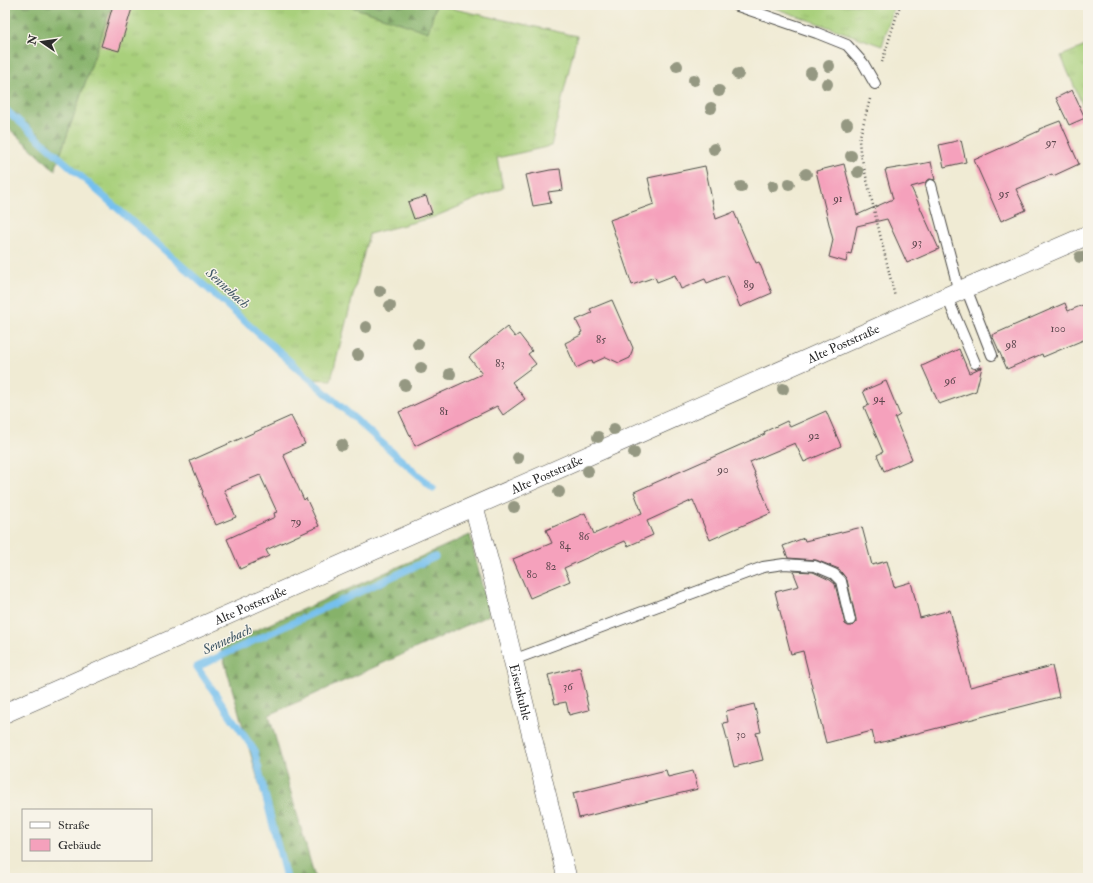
<svg xmlns="http://www.w3.org/2000/svg" width="1093" height="883" viewBox="0 0 1093 883" font-family="'IM FELL Double Pica',serif">
	<style>
		.grass { fill: url(#grass-tufts); stroke: #6a7e53 }
		.forest { fill: url(#forest-firs); stroke: #586e4b }
		.lines { fill: none; stroke-linecap: round; stroke-linejoin: round }
		.stream { stroke: #74c0ee; stroke-width: 7 }
		.building { fill: #f5a1bc }
		.lane-casing { stroke: #494844; stroke-width: 12 }
		.street-casing { stroke: #494844; stroke-width: 20 }
		.path { stroke: #494844; stroke-width: 2.5; stroke-dasharray: 1 3; stroke-linecap: butt }
		.lane { stroke: #fff; stroke-width: 10 }
		.street { stroke: #fff; stroke-width: 19 }
		.tree { fill: #959882 }
		.labels { text-anchor: middle; stroke-width: 3; stroke-linejoin: round; paint-order: stroke }
		.number-label { font-size: 11px; fill: #5e484f }
		.street-label { font-size: 13px; fill: #2b2b2b; stroke: #f7f3e8 }
		.water-label { font-size: 14px; font-style: italic; fill: #415866; stroke: #f7f3e8 }
	</style>
	<defs>
		<pattern id="grass-tufts" width="24" height="20" patternUnits="userSpaceOnUse"><rect width="24" height="20" fill="#a9d07b"/><path d="M3 7l-1-3M5 7V3M7 7l1-3M15 17l-1-3M17 17v-4M19 17l1-3" fill="none" stroke="#92b36a"/></pattern>
		<pattern id="forest-firs" width="22" height="20" patternUnits="userSpaceOnUse"><rect width="22" height="20" fill="#86b26b"/><path d="M5 1l3.5 6h-7zM16 11l3.5 6h-7z" fill="#6e9158"/></pattern>
	</defs>
	<rect width="100%" height="100%" fill="#f7f3e8"/>
	<filter id="ink" filterUnits="userSpaceOnUse"><feTurbulence type="fractalNoise" baseFrequency=".025" numOctaves="2"/><feDisplacementMap in="SourceGraphic" scale="8" xChannelSelector="R" yChannelSelector="G"/><feConvolveMatrix kernelMatrix="1 2 1 2 8 2 1 2 1" color-interpolation-filters="sRGB"/></filter>
	<filter id="wash" filterUnits="userSpaceOnUse"><feTurbulence type="fractalNoise" baseFrequency=".012" numOctaves="4" result="noise"/><feDisplacementMap in="SourceGraphic" scale="16" xChannelSelector="R" yChannelSelector="G"/><feGaussianBlur stdDeviation="0.9" result="paint"/><feColorMatrix in="noise" values="0 0 0 0 0 0 0 0 0 0 0 0 0 0 0 0 0 1.4 0 .05"/><feComposite in="paint" operator="in"/></filter>
	<g filter="url(#wash)">
		<rect width="100%" height="100%" fill="#f0ebd4"/>
		<path class="grass" d="M 112,5 L 346,5 L 427,31 L 436,5 L 577,36 L 551,146 L 497,158 L 503,188 L 434,217 L 369,234 L 331,380 L 312,379 L 60,155 Z
			M 766,5 L 894,5 L 882,46 Z
			M 1088,45 L 1088,118 L 1061,56 Z"/>
		<path class="forest" d="M 5,5 L 112,5 L 55,170 L 5,125 Z
			M 346,5 L 436,5 L 428,32 Z
			M 470,535 L 489,615 L 269,715 L 315,878 L 286,878 L 220,646 Z"/>
		<g class="lines">
			<path class="stream" d="M 5,109 L 433,488
				M 286,878 L 254,750 L 197,667 L 435,557"/>
		</g>
		<g id="blocks">
			<path class="building" d="M 113,5 L 133,5 L 119,51 L 101,46 Z
				M 1072,90 L 1085,118 L 1069,125 L 1056,98 Z
				M 1060,121 L 1079,164 L 1053,176 L 1052,174 L 1016,189 L 1026,210 L 1001,221 L 974,160 L 1039,131 L 1039,129 Z
				M 961,140 L 966,162 L 944,167 L 939,145 Z
				M 931,162 L 935,180 L 930,179 L 927,180 L 925,183 L 911,187 L 939,249 L 907,263 L 887,219 L 857,226 L 851,254 L 848,253 L 846,262 L 829,257 L 833,240 L 816,171 L 844,164 L 857,215 L 893,199 L 885,170 L 921,164 Z
				M 705,166 L 716,219 L 734,212 L 756,263 L 759,262 L 772,293 L 740,307 L 727,275 L 707,283 L 705,279 L 681,289 L 675,275 L 657,282 L 655,277 L 632,285 L 610,220 L 654,204 L 648,178 Z
				M 560,169 L 563,190 L 548,192 L 551,203 L 533,206 L 526,175 L 550,170 Z
				M 426,196 L 432,213 L 414,219 L 408,202 Z
				M 612,300 L 633,348 L 630,358 L 619,363 L 606,357 L 593,363 L 592,360 L 576,368 L 565,343 L 581,335 L 580,333 L 582,332 L 576,320 L 592,313 L 590,309 Z
				M 1065,303 L 1068,311 L 1088,303 L 1088,338 L 1043,357 L 1042,354 L 1007,369 L 992,335 Z
				M 507,327 L 515,337 L 519,334 L 532,351 L 528,354 L 536,364 L 512,382 L 525,399 L 503,415 L 497,406 L 415,446 L 399,412 L 482,374 L 469,357 Z
				M 959,349 L 969,373 L 982,367 L 976,391 L 939,404 L 922,366 Z
				M 886,381 L 900,415 L 895,418 L 912,459 L 884,471 L 877,455 L 883,452 L 864,407 L 869,405 L 863,391 Z
				M 826,411 L 841,446 L 804,462 L 795,443 L 750,462 L 755,473 L 754,473 L 771,513 L 710,540 L 693,500 L 647,521 L 653,535 L 628,546 L 625,541 L 564,568 L 570,581 L 530,598 L 513,559 L 552,543 L 546,530 L 585,513 L 594,534 L 642,513 L 634,492 L 765,434 L 764,432 L 787,421 L 790,427 Z
				M 291,416 L 305,444 L 283,454 L 304,500 L 306,498 L 319,526 L 266,550 L 269,556 L 240,569 L 227,539 L 275,517 L 274,513 L 277,512 L 260,475 L 224,490 L 236,517 L 216,525 L 202,493 L 203,492 L 190,461 Z
				M 862,527 L 872,565 L 887,561 L 894,587 L 911,582 L 920,618 L 950,610 L 970,687 L 1052,666 L 1059,697 L 875,744 L 872,731 L 826,743 L 803,651 L 791,654 L 775,592 L 799,586 L 793,571 L 813,572 L 830,580 L 835,584 L 845,624 L 848,626 L 852,626 L 856,622 L 856,619 L 847,580 L 839,569 L 816,560 L 788,558 L 783,546 L 804,538 L 805,541 Z
				M 580,667 L 587,697 L 586,697 L 589,710 L 569,715 L 566,702 L 555,704 L 548,675 Z
				M 754,704 L 761,732 L 756,733 L 763,760 L 734,767 L 723,723 L 728,722 L 726,711 Z
				M 666,770 L 668,777 L 693,771 L 698,789 L 579,818 L 573,793 Z"/>
		</g>
	</g>
	<g filter="url(#ink)">
		<use href="#blocks" fill-opacity="0" stroke="#494844" stroke-width="1"/>
		<g class="lines">
			<g class="lane-casing">
				<path id="lane" d="M 735,5 L 817,33 L 847,45 L 863,63 L 875,84
					M 931,185 L 955,275 L 958,292
					M 966,288 L 992,355
					M 947,297 L 975,363
					M 513,660 L 763,567 L 784,564 L 815,566 L 834,574 L 841,581 L 850,620"/>
			</g>
			<g class="street-casing">
				<g id="street">
					<path id="s1" d="M 474,507 L 489,562 L 567,878"/>
					<path id="s2" d="M 5,713 L 812,357 L 966,288 L 1088,235"/>
				</g>
			</g>
			<path class="path" d="M 882,62 L 900,5
				M 870,99 L 859,140 L 860,151 L 895,297"/>
			<use href="#lane" class="lane"/>
			<use href="#street" class="street"/>
		</g>
		<g class="tree">
			<circle cx="677" cy="66" r="6"/>
			<circle cx="829" cy="66" r="6"/>
			<circle cx="811" cy="73" r="6"/>
			<circle cx="738" cy="74" r="6"/>
			<circle cx="694" cy="80" r="6"/>
			<circle cx="827" cy="84" r="6"/>
			<circle cx="719" cy="91" r="6"/>
			<circle cx="711" cy="108" r="6"/>
			<circle cx="847" cy="124" r="6"/>
			<circle cx="714" cy="149" r="6"/>
			<circle cx="851" cy="156" r="6"/>
			<circle cx="858" cy="172" r="6"/>
			<circle cx="806" cy="174" r="6"/>
			<circle cx="789" cy="184" r="6"/>
			<circle cx="773" cy="186" r="6"/>
			<circle cx="741" cy="187" r="6"/>
			<circle cx="1080" cy="257" r="6"/>
			<circle cx="380" cy="291" r="6"/>
			<circle cx="390" cy="306" r="6"/>
			<circle cx="366" cy="327" r="6"/>
			<circle cx="418" cy="344" r="6"/>
			<circle cx="358" cy="355" r="6"/>
			<circle cx="421" cy="368" r="6"/>
			<circle cx="450" cy="374" r="6"/>
			<circle cx="405" cy="385" r="6"/>
			<circle cx="783" cy="389" r="6"/>
			<circle cx="614" cy="429" r="6"/>
			<circle cx="598" cy="437" r="6"/>
			<circle cx="342" cy="445" r="6"/>
			<circle cx="634" cy="453" r="6"/>
			<circle cx="518" cy="458" r="6"/>
			<circle cx="588" cy="471" r="6"/>
			<circle cx="559" cy="492" r="6"/>
			<circle cx="514" cy="507" r="6"/>
		</g>
	</g>
	<g class="labels">
		<g class="number-label">
			<text x="1051" y="146">97</text>
			<text x="1004" y="197">95</text>
			<text x="838" y="202">91</text>
			<text x="917" y="246">93</text>
			<text x="749" y="288">89</text>
			<text x="1058" y="332">100</text>
			<text x="601" y="343">85</text>
			<text x="1011" y="348">98</text>
			<text x="500" y="367">83</text>
			<text x="950" y="384">96</text>
			<text x="879" y="402">94</text>
			<text x="444" y="415">81</text>
			<text x="814" y="439">92</text>
			<text x="723" y="473">90</text>
			<text x="296" y="525">79</text>
			<text x="584" y="540">86</text>
			<text x="565" y="549">84</text>
			<text x="551" y="570">82</text>
			<text x="532" y="578">80</text>
			<text x="568" y="690">36</text>
			<text x="741" y="738">30</text>
		</g>
		<g class="street-label">
			<text dy="5" stroke="none"><textPath href="#s2" startOffset="916">Alte Poststraße</textPath></text>
			<text dy="5" stroke="none"><textPath href="#s2" startOffset="592">Alte Poststraße</textPath></text>
			<text dy="5" stroke="none"><textPath href="#s2" startOffset="268">Alte Poststraße</textPath></text>
			<text dy="5" stroke="none"><textPath href="#s1" startOffset="191">Eisenkuhle</textPath></text>
		</g>
		<g class="water-label">
			<text transform="translate(228 288) rotate(42)" y="5">Sennebach</text>
			<text transform="translate(227 639) rotate(-25)" y="5">Sennebach</text>
		</g>
	</g>
	<rect width="1093" height="883" fill="none" stroke="#f7f3e8" stroke-width="20"/>
	<rect x="22" y="809" width="130" height="52" fill="#f7f3e8" stroke="#a5a39c"/>
	<rect x="30" y="822" width="20" height="6" fill="#ffffff" stroke="#a5a39c"/>
	<text x="58" y="829" font-size="12" fill="#2b2b2b">Straße</text>
	<rect x="30" y="839" width="20" height="12" fill="#f5a1bc" stroke="#a5a39c"/>
	<text x="58" y="849" font-size="12" fill="#2b2b2b">Gebäude</text>
	<g transform="translate(42 42) rotate(283)" stroke="#f7f3e8" stroke-width="3" paint-order="stroke">
	<path d="M0-3L7 15L0 10L-7 15Z" fill="#2b2b2b"/>
	<text y="-6" font-size="11" font-weight="bold" text-anchor="middle" fill="#2b2b2b">N</text>
	</g>
</svg>
